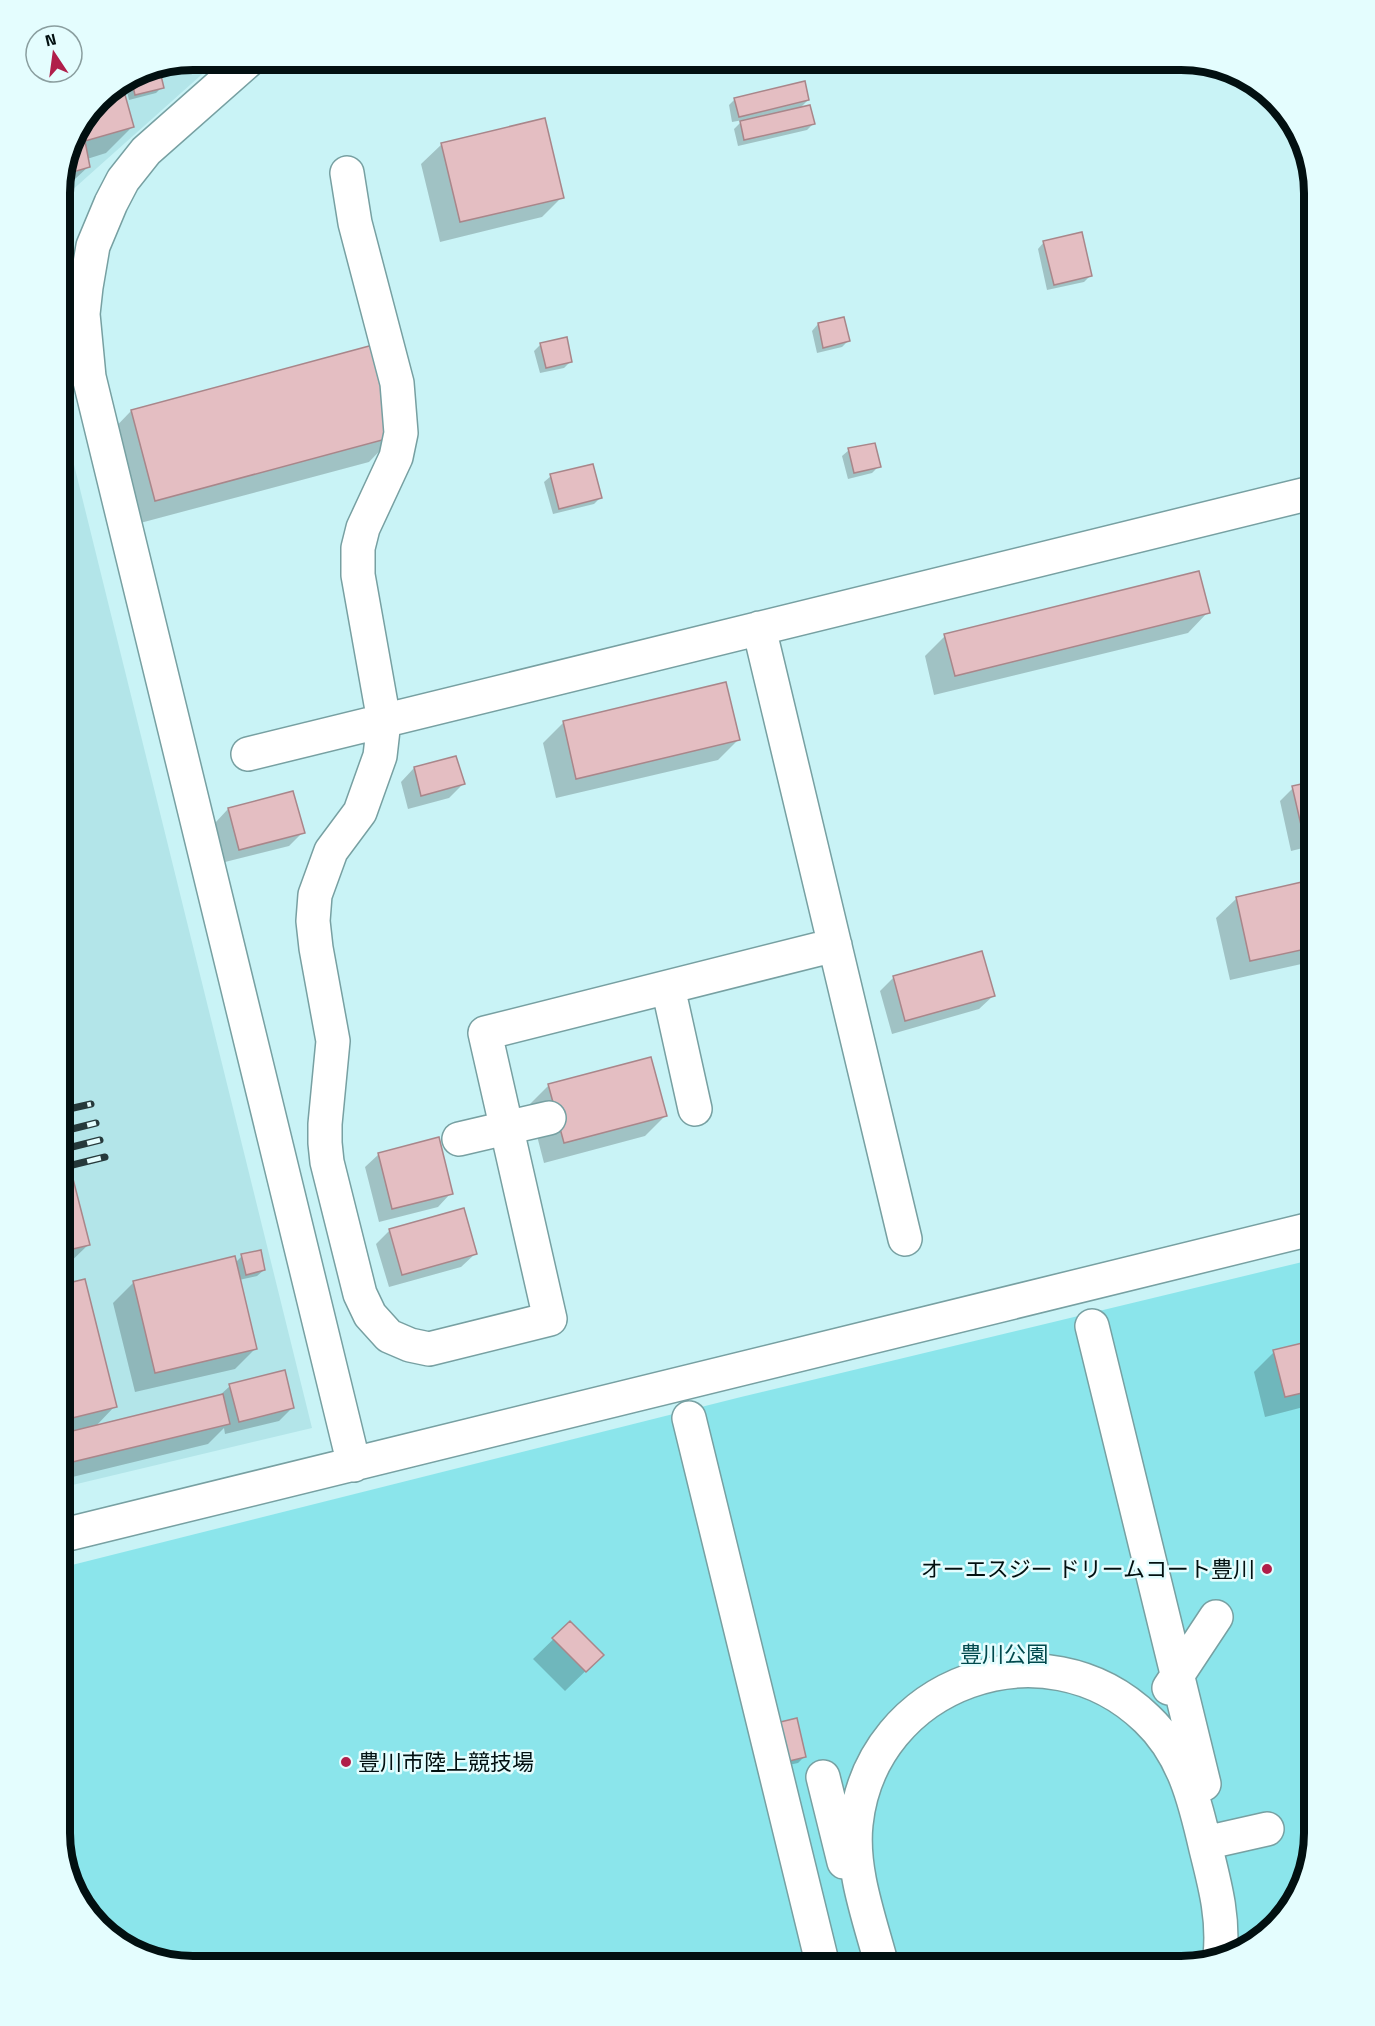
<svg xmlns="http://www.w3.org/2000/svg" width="1375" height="2026" viewBox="0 0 1375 2026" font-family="'Titillium Web','Noto Sans JP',sans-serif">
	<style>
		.built { fill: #b3e5e9 }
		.green { fill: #8be5eb }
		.shadow { fill: #0003 }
		.building { fill: #e4bec2; stroke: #a9868a; stroke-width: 1.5 }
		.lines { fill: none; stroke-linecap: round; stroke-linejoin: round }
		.minor-casing { stroke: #77a0a2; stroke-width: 36 }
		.minor { stroke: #fff; stroke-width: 33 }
		.rail-casing { stroke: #26393b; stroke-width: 7 }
		.rail { stroke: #e4fdfe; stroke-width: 4.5; stroke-dasharray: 14; stroke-linecap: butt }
		.poi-dot { fill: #b01e4a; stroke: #e4fdfe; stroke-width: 2 }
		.labels { text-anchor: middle; stroke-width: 5; stroke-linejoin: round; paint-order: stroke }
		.poi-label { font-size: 22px; fill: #021011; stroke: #e4fdfe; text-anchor: end }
		.park-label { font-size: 22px; fill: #00494d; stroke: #e4fdfe }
		.rim { fill: none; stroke: #021011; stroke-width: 8 }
	</style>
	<rect width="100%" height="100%" fill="#c9f3f6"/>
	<path class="built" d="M 194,60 L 218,60 L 60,201 L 60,185 L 74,135 L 99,99 L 143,70 Z
		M 60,408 L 312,1428 L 60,1488 Z"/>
	<path class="green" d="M 1315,1259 L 1315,1832 L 1297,1899 L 1248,1948 L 1181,1966 L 185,1966 L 127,1948 L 78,1899 L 60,1832 L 60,1568 L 741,1397 Z"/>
	<path class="shadow" d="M 194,60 L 195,63 L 189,70 L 160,78 L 162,87 L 156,93 L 129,100 L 125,83 L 121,85 L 132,127 L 106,153 L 87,159 L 89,166 L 60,193 L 60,185 L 74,135 L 99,99 L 143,70 Z
		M 735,99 L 808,100 L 799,109 L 813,124 L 807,130 L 738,146 L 734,129 L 743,120 L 732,122 L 729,105 Z
		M 442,144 L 562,197 L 542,217 L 440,242 L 421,164 Z
		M 1044,242 L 1091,275 L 1084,282 L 1047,290 L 1038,249 Z
		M 818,324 L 848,341 L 842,347 L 817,353 L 812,331 Z
		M 541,344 L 571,361 L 564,368 L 540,373 L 534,351 Z
		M 371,347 L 395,435 L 369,462 L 129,526 L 105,438 L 131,411 Z
		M 849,450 L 879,466 L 872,473 L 848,479 L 842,456 Z
		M 551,476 L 600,498 L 594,504 L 553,514 L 544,482 Z
		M 1208,612 L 1188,633 L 934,695 L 925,656 L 945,636 Z
		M 725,684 L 739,739 L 718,760 L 556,798 L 543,743 L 563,723 Z
		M 414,768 L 463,784 L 449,798 L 408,809 L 401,782 Z
		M 1315,783 L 1315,845 L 1291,851 L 1280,801 L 1293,788 Z
		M 228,809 L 303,832 L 289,846 L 225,862 L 215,823 Z
		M 1315,880 L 1315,961 L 1230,980 L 1216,918 L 1237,898 Z
		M 894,977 L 993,996 L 979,1009 L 892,1034 L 880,991 Z
		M 549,1085 L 666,1115 L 645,1136 L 544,1163 L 529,1105 Z
		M 379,1154 L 451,1193 L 438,1207 L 379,1222 L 365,1167 Z
		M 60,1180 L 88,1245 L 60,1272 Z
		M 390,1230 L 475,1254 L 461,1267 L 389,1287 L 376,1244 Z
		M 242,1256 L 264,1270 L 257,1276 L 239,1280 L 256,1348 L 235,1369 L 135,1392 L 113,1303 L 134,1282 L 235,1263 Z
		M 60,1287 L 115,1406 L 95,1427 L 219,1396 L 230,1386 L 293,1407 L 279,1421 L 225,1434 L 224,1428 L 208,1444 L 60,1480 Z
		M 1315,1341 L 1315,1404 L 1265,1417 L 1254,1372 L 1274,1352 Z
		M 570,1623 L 602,1655 L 565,1691 L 533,1659 Z
		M 766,1732 L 804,1757 L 798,1763 L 774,1768 Z"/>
	<path class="building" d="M 196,60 L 197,64 L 168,72 L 166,66 Z
		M 159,67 L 164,88 L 135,95 L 131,78 L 142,71 Z
		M 805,81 L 809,100 L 739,117 L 734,98 Z
		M 122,84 L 134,127 L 85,141 L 90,167 L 63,175 L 74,135 L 99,99 Z
		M 810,105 L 815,124 L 744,140 L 740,121 Z
		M 545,118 L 564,198 L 460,222 L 441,143 Z
		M 1082,232 L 1092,276 L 1054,285 L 1043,241 Z
		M 844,317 L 850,341 L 823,348 L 818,323 Z
		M 567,337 L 572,362 L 546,368 L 540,343 Z
		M 373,345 L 397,436 L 155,501 L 131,410 Z
		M 875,443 L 881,467 L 854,473 L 848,448 Z
		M 593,464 L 602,498 L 559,509 L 550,474 Z
		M 1199,571 L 1210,613 L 955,676 L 944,634 Z
		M 726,682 L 740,740 L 576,779 L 563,721 Z
		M 456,756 L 465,784 L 421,796 L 414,767 Z
		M 1315,781 L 1315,836 L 1304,838 L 1292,786 Z
		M 293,791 L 305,833 L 239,850 L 228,808 Z
		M 1315,879 L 1315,947 L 1250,961 L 1236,897 Z
		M 982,951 L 995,996 L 905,1021 L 893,976 Z
		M 651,1057 L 667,1116 L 564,1143 L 548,1084 Z
		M 439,1137 L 453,1194 L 392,1209 L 378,1153 Z
		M 72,1175 L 90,1245 L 60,1252 L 60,1178 Z
		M 464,1208 L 477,1254 L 402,1275 L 389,1229 Z
		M 261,1250 L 265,1270 L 246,1275 L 241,1254 Z
		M 235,1256 L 257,1349 L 155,1373 L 133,1281 Z
		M 85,1279 L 117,1407 L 60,1421 L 60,1285 Z
		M 1315,1340 L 1315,1390 L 1285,1397 L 1273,1350 Z
		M 285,1370 L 294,1408 L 239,1422 L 229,1384 Z
		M 223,1394 L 230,1424 L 60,1465 L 60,1434 Z
		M 570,1621 L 604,1655 L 586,1672 L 552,1638 Z
		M 797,1718 L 806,1757 L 781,1763 L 772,1724 Z
		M 804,1958 L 805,1966 L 772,1966 L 771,1965 Z"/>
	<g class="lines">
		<g class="minor-casing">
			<path id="minor" d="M 249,60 L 146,151 L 123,180 L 111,203 L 93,246 L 86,287 L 83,314 L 89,377 L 354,1465
				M 347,173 L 355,223 L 397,383 L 401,433 L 396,457 L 363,528 L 358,548 L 358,575 L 384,721 L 380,756 L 360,812 L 331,851 L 315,895 L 313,921 L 316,948 L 333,1041 L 325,1124 L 325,1143 L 327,1162 L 360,1294 L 370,1315 L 389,1336 L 410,1345 L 429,1349 L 550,1319 L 485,1033 L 835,945
				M 759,628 L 905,1239
				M 248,754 L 1315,492
				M 668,987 L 695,1109
				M 459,1139 L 549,1118
				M 1092,1326 L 1204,1784
				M 689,1418 L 823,1966
				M 60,1536 L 1315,1228
				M 1169,1688 L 1216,1617
				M 823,1777 L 844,1862
				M 1205,1843 L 1267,1829
				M 882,1966 C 870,1920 851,1871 856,1824 C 871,1682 1045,1620 1147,1719 C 1184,1754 1195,1801 1206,1849 C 1215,1885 1224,1918 1220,1956"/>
		</g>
		<use href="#minor" class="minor"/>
		<g class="rail-casing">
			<path id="rail" d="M 60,1111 L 91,1104
				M 60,1132 L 96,1123
				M 60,1150 L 100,1140
				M 60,1168 L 105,1157"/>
		</g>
		<use href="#rail" class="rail"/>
	</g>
	<g class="poi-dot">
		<circle cx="1267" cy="1569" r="6"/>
		<circle cx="346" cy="1762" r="6"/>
	</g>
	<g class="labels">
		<g class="poi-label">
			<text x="1255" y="1577">オーエスジー ドリームコート豊川</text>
			<text x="358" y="1770" text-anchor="start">豊川市陸上競技場</text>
		</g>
		<g class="park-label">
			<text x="1004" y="1662">豊川公園</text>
		</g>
	</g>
	<path d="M0 0H1375V2026H0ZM193 70H1181A123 123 0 0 1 1304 193V1833A123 123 0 0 1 1181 1956H193A123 123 0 0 1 70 1833V193A123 123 0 0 1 193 70Z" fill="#e4fdfe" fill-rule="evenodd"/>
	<path class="rim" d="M193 70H1181A123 123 0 0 1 1304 193V1833A123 123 0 0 1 1181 1956H193A123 123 0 0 1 70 1833V193A123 123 0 0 1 193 70Z"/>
	<g transform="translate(54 54) rotate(347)"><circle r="28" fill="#e4fdfe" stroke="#8a9e9f" stroke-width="1.5"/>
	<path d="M0-4.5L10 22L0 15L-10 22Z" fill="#b01e4a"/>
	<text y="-9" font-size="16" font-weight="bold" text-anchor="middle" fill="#021011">N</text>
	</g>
</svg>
